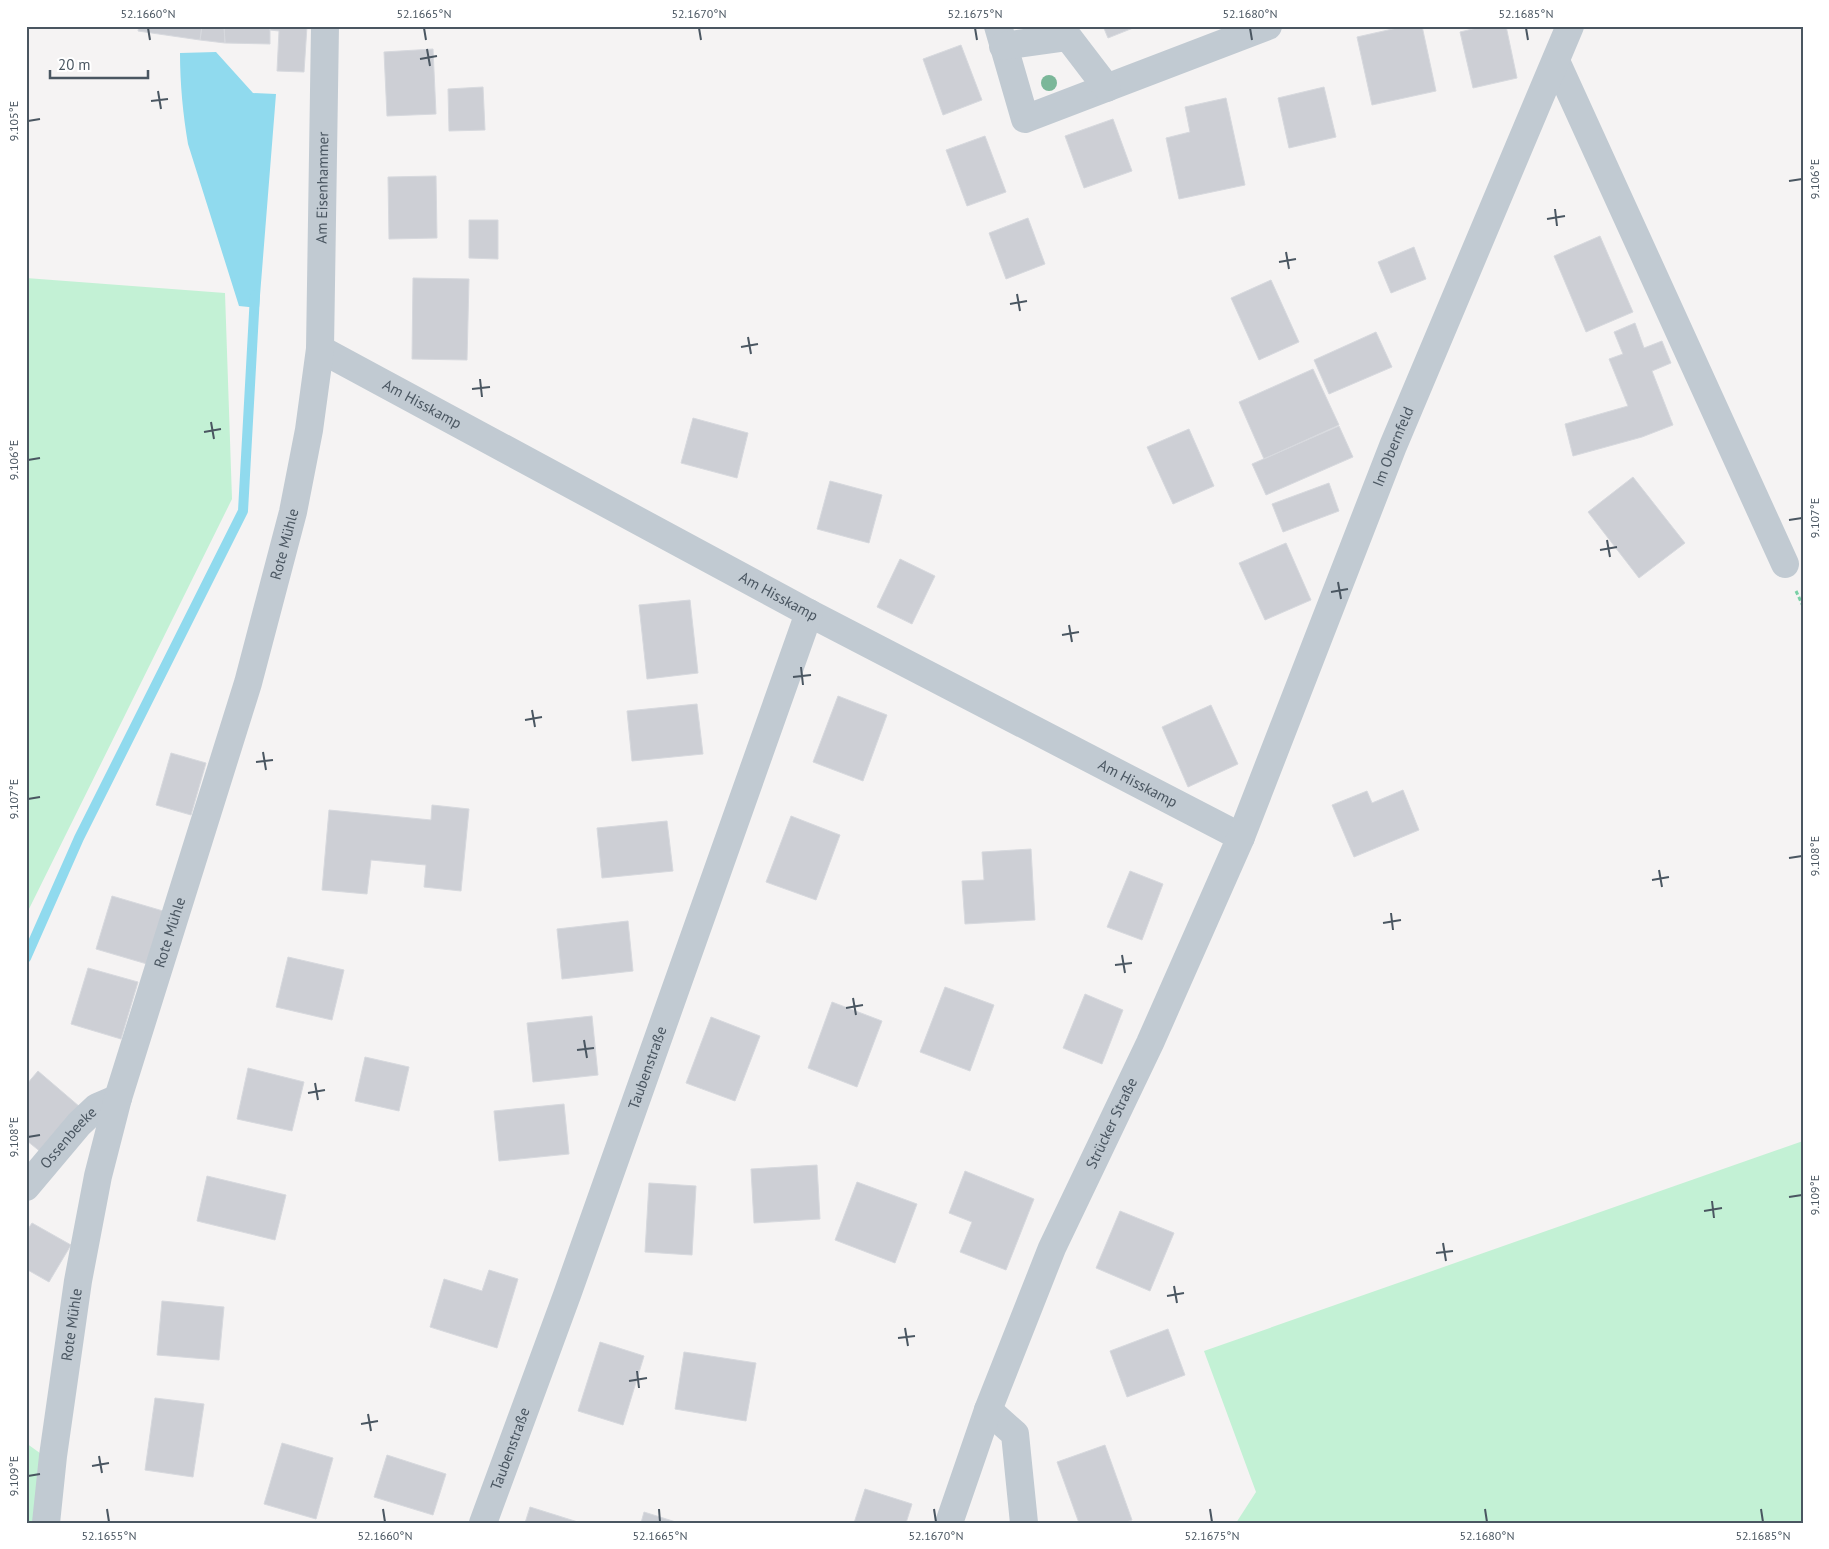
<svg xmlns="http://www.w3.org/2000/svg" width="1829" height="1549" viewBox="0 0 1829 1549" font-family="'PT Sans',sans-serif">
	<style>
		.green { fill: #c3f1d5 }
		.water { fill: #90daee }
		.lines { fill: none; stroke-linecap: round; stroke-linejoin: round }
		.stream { stroke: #90daee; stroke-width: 10 }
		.building { fill: #cdcfd5; stroke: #d7d9de }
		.path { stroke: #7ad0a6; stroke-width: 3; stroke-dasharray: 4 2.5; stroke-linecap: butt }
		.minor { stroke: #c1cad2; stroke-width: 28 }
		.tree { fill: #7bb799 }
		.ticks { fill: none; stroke: #4a5661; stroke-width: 2 }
		.labels { text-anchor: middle; stroke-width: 4.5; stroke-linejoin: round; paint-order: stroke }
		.street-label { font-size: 15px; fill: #4a5661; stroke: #fff }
		.neatline { fill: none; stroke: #4a5661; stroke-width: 2 }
		.ticks-label { font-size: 12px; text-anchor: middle; fill: #4a5661 }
	</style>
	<rect width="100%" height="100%" fill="#f5f3f3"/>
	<path class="green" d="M 26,278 L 225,293 L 232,499 L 26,915 Z
		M 1803,1141 L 1803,1523 L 1236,1523 L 1256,1492 L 1204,1351 Z
		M 26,1443 L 44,1456 L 37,1523 L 26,1523 Z"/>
	<path class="water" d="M 216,52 L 253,93 L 276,94 L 259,308 L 239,306 L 188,144 C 183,114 180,84 180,53 Z"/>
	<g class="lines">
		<path class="stream" d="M 26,958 L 79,838 L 243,511 L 255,295"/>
	</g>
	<path class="building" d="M 139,26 L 202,26 L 200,40 L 138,31 Z
		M 202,26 L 224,26 L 225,43 L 200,40 Z
		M 224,26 L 270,26 L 270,44 L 225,43 Z
		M 270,26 L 307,26 L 304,72 L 277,71 L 279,31 L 270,30 Z
		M 1103,26 L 1138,26 L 1108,38 Z
		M 1406,26 L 1422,26 L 1436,91 L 1372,105 L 1357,37 Z
		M 1485,26 L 1506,26 L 1517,78 L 1473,88 L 1460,32 Z
		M 961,45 L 982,100 L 943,115 L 923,59 Z
		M 433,49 L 436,114 L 387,116 L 384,52 Z
		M 483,87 L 485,130 L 449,131 L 448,89 Z
		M 1324,87 L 1336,137 L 1289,148 L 1278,98 Z
		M 1226,98 L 1245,185 L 1179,199 L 1166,138 L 1190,132 L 1185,107 Z
		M 1113,119 L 1132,171 L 1084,188 L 1065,136 Z
		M 985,136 L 1006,192 L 967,206 L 946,150 Z
		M 436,176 L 437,238 L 389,239 L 388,177 Z
		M 1028,218 L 1045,264 L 1006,279 L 989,233 Z
		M 469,220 L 498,220 L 498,259 L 469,258 Z
		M 1600,236 L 1633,312 L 1586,332 L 1554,256 Z
		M 1414,247 L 1426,279 L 1391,293 L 1378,262 Z
		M 413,278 L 469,279 L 467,360 L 412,359 Z
		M 1271,280 L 1299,342 L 1259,360 L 1231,298 Z
		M 1635,323 L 1644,348 L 1662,341 L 1671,363 L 1652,371 L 1673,425 L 1642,437 L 1573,456 L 1565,424 L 1628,406 L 1609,359 L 1623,354 L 1614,332 Z
		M 1376,332 L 1392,367 L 1329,394 L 1314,360 Z
		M 1313,369 L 1339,425 L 1264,459 L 1239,402 Z
		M 693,418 L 748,433 L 737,478 L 681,463 Z
		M 1339,426 L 1353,457 L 1266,495 L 1252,464 Z
		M 1189,429 L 1214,486 L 1173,504 L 1147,447 Z
		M 1633,477 L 1685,543 L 1639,578 L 1588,512 Z
		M 830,481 L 882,495 L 869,543 L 817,529 Z
		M 1329,483 L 1339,511 L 1283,532 L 1272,504 Z
		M 1286,543 L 1311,600 L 1265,620 L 1239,563 Z
		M 900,559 L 935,576 L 912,624 L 877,607 Z
		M 690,600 L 698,673 L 647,679 L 639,605 Z
		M 838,696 L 887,715 L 863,781 L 813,762 Z
		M 697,704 L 703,754 L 632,761 L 627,711 Z
		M 1211,705 L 1238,764 L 1188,787 L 1162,727 Z
		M 171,753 L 206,763 L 191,815 L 156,805 Z
		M 1403,790 L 1419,830 L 1354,857 L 1332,805 L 1367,791 L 1372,803 Z
		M 432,805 L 469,809 L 461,891 L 424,887 L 426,865 L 371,860 L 367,894 L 322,890 L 329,810 L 431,820 Z
		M 791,816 L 840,835 L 816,900 L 766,882 Z
		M 667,821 L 673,871 L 602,878 L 597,828 Z
		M 1031,849 L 1035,920 L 965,924 L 962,881 L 984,880 L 982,852 Z
		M 1130,871 L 1163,884 L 1142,940 L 1107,927 Z
		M 112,896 L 163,911 L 147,964 L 96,949 Z
		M 628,921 L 633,971 L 562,979 L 557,929 Z
		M 288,957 L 344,970 L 332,1020 L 276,1007 Z
		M 88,968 L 138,982 L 121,1039 L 71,1024 Z
		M 945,987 L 994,1005 L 970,1071 L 920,1052 Z
		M 1085,994 L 1123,1010 L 1102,1064 L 1063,1048 Z
		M 832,1002 L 882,1021 L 857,1087 L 808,1068 Z
		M 592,1016 L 598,1075 L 533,1082 L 527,1023 Z
		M 711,1017 L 760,1036 L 735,1101 L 686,1083 Z
		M 365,1057 L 409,1067 L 399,1111 L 355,1101 Z
		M 248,1068 L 304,1082 L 292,1131 L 237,1119 Z
		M 38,1071 L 80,1107 L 42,1153 L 26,1140 L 26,1085 Z
		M 564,1104 L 569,1154 L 499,1161 L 494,1111 Z
		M 817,1165 L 820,1219 L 754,1223 L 751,1169 Z
		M 965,1171 L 1034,1199 L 1006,1270 L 960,1252 L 972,1222 L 949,1213 Z
		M 207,1176 L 286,1195 L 275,1240 L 197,1221 Z
		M 857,1182 L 917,1204 L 895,1263 L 835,1240 Z
		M 649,1183 L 696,1186 L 692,1255 L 645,1252 Z
		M 1120,1211 L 1174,1233 L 1150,1291 L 1096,1268 Z
		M 32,1223 L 71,1245 L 49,1282 L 26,1269 L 26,1232 Z
		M 489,1270 L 518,1279 L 497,1348 L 430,1327 L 444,1279 L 482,1291 Z
		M 162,1301 L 224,1307 L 219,1360 L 157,1355 Z
		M 1168,1329 L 1185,1375 L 1127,1397 L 1110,1351 Z
		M 600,1342 L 644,1356 L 623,1425 L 578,1411 Z
		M 684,1352 L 756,1363 L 746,1421 L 675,1409 Z
		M 155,1398 L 204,1404 L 193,1477 L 145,1470 Z
		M 282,1443 L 333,1458 L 316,1519 L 264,1504 Z
		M 1105,1445 L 1132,1520 L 1123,1523 L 1079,1523 L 1057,1462 Z
		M 387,1455 L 446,1474 L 433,1515 L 374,1497 Z
		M 865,1489 L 912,1504 L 906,1523 L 854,1523 Z
		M 530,1507 L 581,1523 L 525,1523 Z
		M 644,1512 L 679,1523 L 641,1523 Z"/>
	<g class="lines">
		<path class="path" d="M 1796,591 L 1803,606"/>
		<g class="minor">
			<path d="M 998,26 L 1025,119 L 1268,26"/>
			<path d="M 1003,46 L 1068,37 L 1107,88"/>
			<path d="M 1556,61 L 1785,564"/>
			<path id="s1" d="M 320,349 L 809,613 L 1241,837"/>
			<path id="s2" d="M 26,1187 L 79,1124 L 97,1107 L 118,1098"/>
			<path d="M 988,1410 L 1015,1434 L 1024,1523"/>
			<path id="s3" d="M 46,1523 L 53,1456 L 78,1281 L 98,1176 L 118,1098 L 248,683 L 293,512 L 309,430 L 320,349 L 325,26"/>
			<path id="s4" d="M 483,1523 L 567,1295 L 809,613"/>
			<path id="s5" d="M 949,1523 L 988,1410 L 1052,1248 L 1150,1043 L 1241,837 L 1393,446 L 1570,26"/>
		</g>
	</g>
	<circle class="tree" cx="1049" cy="83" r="8"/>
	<path class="ticks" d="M 148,28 L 150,40M 424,28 L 426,40M 699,28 L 701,40M 975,28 L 977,40M 1250,28 L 1252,40M 1526,28 L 1528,40M 427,49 L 430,66M 420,59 L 437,56M 158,91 L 161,109M 151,101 L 168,99M 28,121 L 40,119M 1789,181 L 1802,179M 1555,209 L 1557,226M 1547,219 L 1565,216M 1286,252 L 1289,269M 1279,262 L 1296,259M 1017,294 L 1020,311M 1010,304 L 1027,301M 748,337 L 751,354M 741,347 L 758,344M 480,379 L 482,397M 472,389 L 490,387M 211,422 L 214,439M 204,432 L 221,429M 28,460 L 40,458M 1789,520 L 1802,518M 1607,540 L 1610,557M 1600,550 L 1617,547M 1338,582 L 1341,599M 1331,592 L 1348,589M 1069,625 L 1072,642M 1062,635 L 1079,632M 801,667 L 803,685M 793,677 L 811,675M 532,710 L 535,727M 525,720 L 542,717M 263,752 L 266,770M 256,762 L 273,760M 28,799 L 40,797M 1789,858 L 1802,856M 1659,870 L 1662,887M 1652,880 L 1669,877M 1391,913 L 1393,930M 1383,923 L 1401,920M 1122,955 L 1125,973M 1115,965 L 1132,963M 853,998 L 856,1015M 846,1008 L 863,1005M 584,1040 L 587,1058M 577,1050 L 594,1048M 315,1083 L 318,1100M 308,1093 L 325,1090M 28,1137 L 40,1135M 1789,1197 L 1802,1195M 1712,1201 L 1714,1218M 1704,1211 L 1722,1208M 1443,1243 L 1446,1261M 1436,1253 L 1453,1251M 1174,1286 L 1177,1303M 1167,1296 L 1184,1293M 905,1328 L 908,1346M 898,1338 L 915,1336M 637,1371 L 639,1388M 629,1381 L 647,1378M 368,1414 L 371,1431M 361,1424 L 378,1421M 99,1456 L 102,1473M 92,1466 L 109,1463M 28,1476 L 40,1474M 107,1509 L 109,1522M 383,1509 L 385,1522M 659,1509 L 660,1522M 934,1509 L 936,1522M 1210,1509 L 1212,1522M 1485,1509 L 1487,1522M 1761,1509 L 1763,1522"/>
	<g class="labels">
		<g class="street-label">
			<text dy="5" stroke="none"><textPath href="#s3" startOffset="1370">Am Eisenhammer</textPath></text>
			<text dy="5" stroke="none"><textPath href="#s1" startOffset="116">Am Hisskamp</textPath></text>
			<text dy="5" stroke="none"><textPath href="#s5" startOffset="1165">Im Obernfeld</textPath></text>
			<text dy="5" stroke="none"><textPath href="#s3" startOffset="1010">Rote Mühle</textPath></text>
			<text dy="5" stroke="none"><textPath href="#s1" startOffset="521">Am Hisskamp</textPath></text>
			<text dy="5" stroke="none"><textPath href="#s1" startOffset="926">Am Hisskamp</textPath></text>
			<text dy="5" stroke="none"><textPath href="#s3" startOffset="605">Rote Mühle</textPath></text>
			<text dy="5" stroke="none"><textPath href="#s4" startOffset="484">Taubenstraße</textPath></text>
			<text dy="5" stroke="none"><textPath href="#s5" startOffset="432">Strücker Straße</textPath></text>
			<text dy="5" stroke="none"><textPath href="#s2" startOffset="65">Ossenbeeke</textPath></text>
			<text dy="5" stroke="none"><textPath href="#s3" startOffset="200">Rote Mühle</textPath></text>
			<text dy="5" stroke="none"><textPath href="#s4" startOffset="79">Taubenstraße</textPath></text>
		</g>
	</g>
	<rect width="1829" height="1549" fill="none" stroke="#ffffff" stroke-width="55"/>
	<path d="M50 70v8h98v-8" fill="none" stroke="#4a5661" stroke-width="2.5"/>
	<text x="58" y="70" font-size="15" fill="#4a5661" stroke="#ffffff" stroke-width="4" paint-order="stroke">20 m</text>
	<rect x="28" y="28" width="1774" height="1494" class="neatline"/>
	<g class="ticks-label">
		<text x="148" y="18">52.1660°N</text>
		<text x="424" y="18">52.1665°N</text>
		<text x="699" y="18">52.1670°N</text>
		<text x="975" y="18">52.1675°N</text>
		<text x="1250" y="18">52.1680°N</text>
		<text x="1526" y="18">52.1685°N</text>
		<text transform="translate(14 121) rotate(-90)" y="4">9.105°E</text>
		<text transform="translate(1815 179) rotate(-90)" y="4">9.106°E</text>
		<text transform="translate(14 460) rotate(-90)" y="4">9.106°E</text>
		<text transform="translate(1815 518) rotate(-90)" y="4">9.107°E</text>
		<text transform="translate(14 799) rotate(-90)" y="4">9.107°E</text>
		<text transform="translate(1815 856) rotate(-90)" y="4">9.108°E</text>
		<text transform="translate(14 1137) rotate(-90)" y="4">9.108°E</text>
		<text transform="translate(1815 1195) rotate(-90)" y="4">9.109°E</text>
		<text transform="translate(14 1476) rotate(-90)" y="4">9.109°E</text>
		<text x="109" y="1540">52.1655°N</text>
		<text x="385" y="1540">52.1660°N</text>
		<text x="660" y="1540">52.1665°N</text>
		<text x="936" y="1540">52.1670°N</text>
		<text x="1212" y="1540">52.1675°N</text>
		<text x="1487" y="1540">52.1680°N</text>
		<text x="1763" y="1540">52.1685°N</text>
	</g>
</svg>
